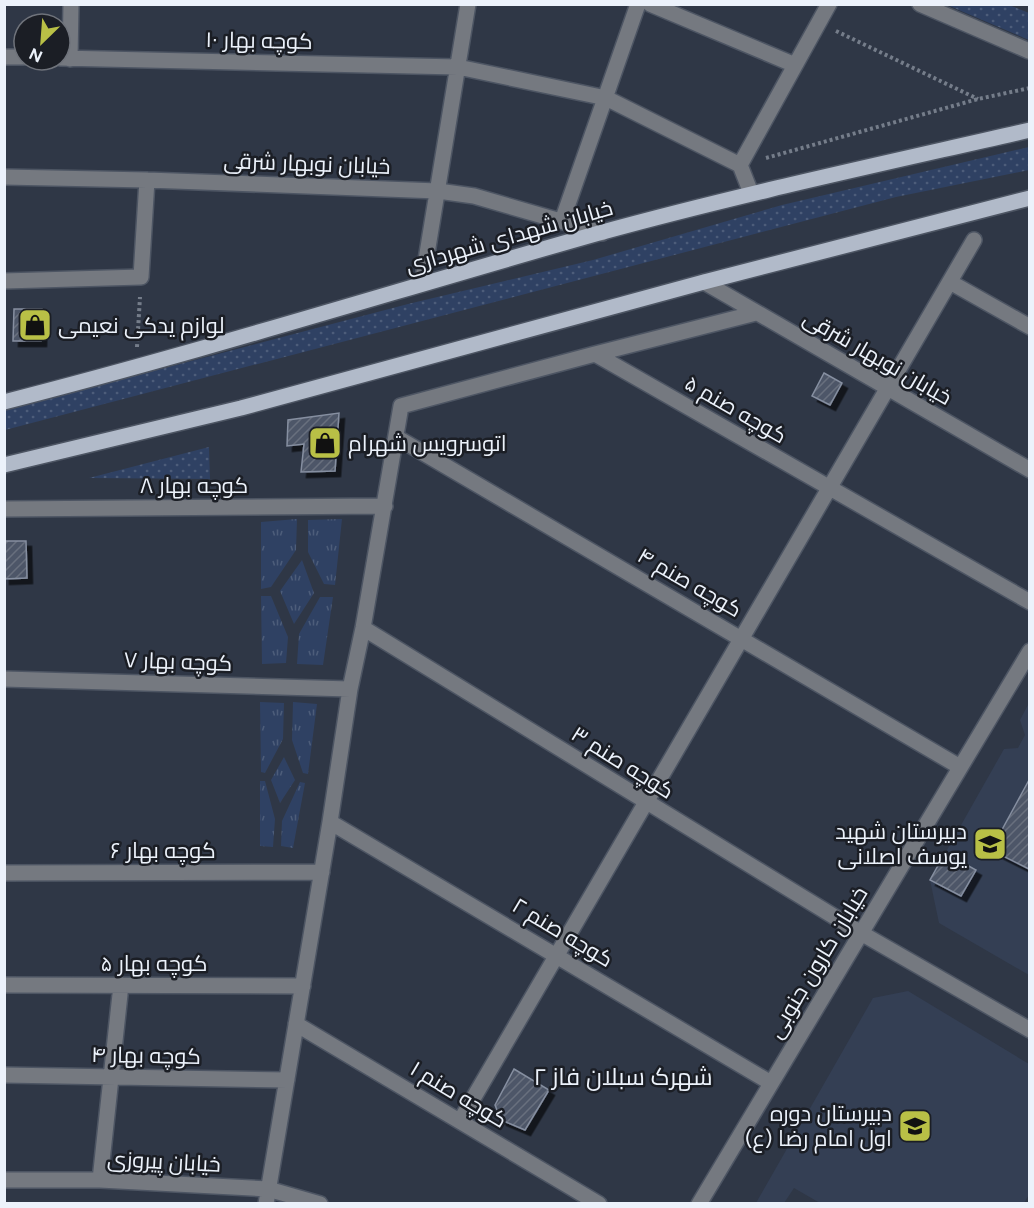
<svg xmlns="http://www.w3.org/2000/svg" width="1034" height="1208" viewBox="0 0 1034 1208" font-family="Figtree,Cairo,sans-serif">
	<style>
		.built { fill: #343f54 }
		.grass { fill: url(#grass-dots) }
		.park { fill: url(#park-tufts) }
		.building { fill: url(#building-hatch); stroke: #868fa1; stroke-width: 1.5; filter: url(#shadow) }
		.lines { fill: none; stroke-linecap: round; stroke-linejoin: round }
		.minor-casing { stroke: #4d5563; stroke-width: 18 }
		.major-casing { stroke: #4d5563; stroke-width: 18 }
		.path { stroke: #757d8a; stroke-width: 4; stroke-dasharray: 3 3; stroke-linecap: butt }
		.minor { stroke: #757980; stroke-width: 15 }
		.major { stroke: #b1bac9; stroke-width: 15 }
		.labels { text-anchor: middle; stroke-width: 5; stroke-linejoin: round; paint-order: stroke }
		.street-label { font-size: 22px; fill: #ecf2fb; stroke: #1b1e25 }
		.poi-label { font-size: 22px; fill: #ecf2fb; stroke: #1b1e25; text-anchor: start }
		.neighbourhood-label { font-size: 24px; fill: #ecf2fb; stroke: #1b1e25 }
	</style>
	<defs>
		<pattern id="grass-dots" width="8" height="8" patternUnits="userSpaceOnUse" patternTransform="scale(1.5)"><rect width="8" height="8" fill="#2f4163"/><path d="M2 2h.1M6 6h.1" fill="none" stroke="#4d5d7a" stroke-width="1.8" stroke-linecap="round"/></pattern>
		<pattern id="park-tufts" width="24" height="20" patternUnits="userSpaceOnUse" patternTransform="scale(1.5)"><rect width="24" height="20" fill="#2f4163"/><path d="M3 7l-1-3M5 7V3M7 7l1-3M15 17l-1-3M17 17v-4M19 17l1-3" fill="none" stroke="#4d5d7a"/></pattern>
		<pattern id="building-hatch" width="6" height="6" patternUnits="userSpaceOnUse" patternTransform="scale(1.5)"><rect width="6" height="6" fill="#4e5767"/><path d="M-1 1l2-2M0 6l6-6M5 7l2-2" fill="none" stroke="#68707e"/></pattern>
		<filter id="shadow"><feDropShadow dx="5.5" dy="5.5" stdDeviation="0" flood-color="#0009"/></filter>
	</defs>
	<rect width="100%" height="100%" fill="#2f3746"/>
	<path class="built" d="M 1029,703 L 1029,975 L 939,923 L 930,880 L 1004,749 L 1018,748 L 1025,735 L 1020,720 Z
		M 908,991 L 1029,1064 L 1030,1193 L 1024,1203 L 820,1203 L 794,1188 L 784,1203 L 756,1203 L 873,998 Z"/>
	<path class="grass" d="M 947,5 L 1009,5 L 1029,13 L 1029,40 Z
		M 1029,147 L 1029,170 L 896,197 L 5,430 L 5,410 L 408,304 L 593,260 L 782,205 Z
		M 209,447 L 210,479 L 89,478 Z"/>
	<path class="park" d="M 297,519 L 296,550 L 271,587 L 261,589 L 261,522 Z
		M 342,519 L 335,585 L 324,584 L 308,552 L 308,520 Z
		M 302,560 L 314,593 L 294,624 L 280,591 Z
		M 261,596 L 271,596 L 288,637 L 286,663 L 262,664 Z
		M 320,597 L 333,597 L 323,665 L 297,664 L 299,634 Z
		M 260,702 L 284,703 L 283,739 L 265,773 L 261,772 Z
		M 293,702 L 317,704 L 308,774 L 303,773 L 292,740 Z
		M 284,757 L 295,780 L 280,803 L 271,780 Z
		M 260,781 L 265,781 L 275,819 L 273,847 L 260,846 Z
		M 300,782 L 305,783 L 293,848 L 281,846 L 282,821 Z"/>
	<path class="building" d="M 14,309 L 42,309 L 41,341 L 13,341 Z
		M 824,373 L 842,383 L 830,405 L 812,396 Z
		M 339,413 L 335,471 L 301,472 L 304,444 L 287,446 L 288,420 Z
		M 4,541 L 26,541 L 27,578 L 4,579 Z
		M 1029,780 L 1029,869 L 991,850 Z
		M 945,853 L 976,870 L 961,896 L 930,880 Z
		M 514,1069 L 549,1090 L 525,1130 L 501,1120 L 495,1105 Z"/>
	<g class="lines">
		<g class="minor-casing">
			<path id="minor" d="M 650,4 L 795,65
				M 920,4 L 1029,51
				M 4,57 L 24,57
				M 60,58 L 458,67 L 606,98 L 740,165
				M 70,59 L 71,4
				M 4,177 L 147,180 L 438,191 L 474,196 L 602,233
				M 751,193 L 740,165 L 829,4
				M 562,221 L 638,4
				M 4,281 L 141,277 L 147,180
				M 704,282 L 1030,470
				M 950,282 L 1030,327
				M 422,284 L 468,4
				M 595,354 L 756,313
				M 396,437 L 960,767
				M 4,509 L 385,506
				M 363,628 L 861,933 L 1030,1030
				M 4,679 L 350,689
				M 330,822 L 771,1083
				M 4,873 L 322,872
				M 4,985 L 303,986
				M 296,1024 L 599,1204
				M 4,1075 L 287,1080
				M 460,1121 L 974,240
				M 4,1180 L 100,1180 L 268,1189 L 320,1204
				M 100,1180 L 121,985
				M 266,1204 L 330,822 L 350,689 L 363,628 L 401,406 L 595,354 L 1030,602
				M 699,1204 L 1030,651"/>
		</g>
		<g class="major-casing">
			<path id="major" d="M 4,402 C 204,351 401,289 599,233 C 741,194 886,163 1030,130
				M 4,465 L 241,408 L 704,282 L 1030,198"/>
		</g>
		<path class="path" d="M 836,31 L 978,99
			M 766,158 L 978,99 L 1030,88
			M 137,347 L 140,297"/>
		<use href="#minor" class="minor"/>
		<use href="#major" class="major"/>
	</g>
	<defs>
		<g id="shop-square" transform="scale(1.725)"><rect x="-9" y="-9" width="18" height="18" rx="4" fill="#b9c046" stroke="#1b1e25"/><path d="M-5-2.5h2.3a2.7 3.5 0 0 1 5.4 0H5L5.5 6h-11ZM-1.5-2.5h3a1.5 2.3 0 0 0-3 0Z" fill="#111"/></g>
		<g id="school-square" transform="scale(1.725)"><rect x="-9" y="-9" width="18" height="18" rx="4" fill="#b9c046" stroke="#1b1e25"/><path d="M0-5L7-2L0 1L-7-2ZM-4 1L0 2.5L4 1V4Q0 6-4 4Z" fill="#111"/></g>
	</defs>
	<g fill-rule="evenodd">
		<use href="#shop-square" x="35" y="325"/>
		<use href="#shop-square" x="325" y="443"/>
		<use href="#school-square" x="990" y="844"/>
		<use href="#school-square" x="915" y="1126"/>
	</g>
	<g class="labels">
		<g class="street-label">
			<text transform="translate(259 40) rotate(1)" y="8">کوچه بهار ۱۰</text>
			<text transform="translate(307 163) rotate(2)" y="8">خیابان نوبهار شرقی</text>
			<text transform="translate(509 236) rotate(-16)" y="8">خیابان شهدای شهرداری</text>
			<text transform="translate(878 357) rotate(30)" y="8">خیابان نوبهار شرقی</text>
			<text transform="translate(736 409) rotate(30)" y="8">کوچه صنم ۵</text>
			<text x="194" y="493">کوچه بهار ۸</text>
			<text transform="translate(690 582) rotate(30)" y="8">کوچه صنم ۴</text>
			<text transform="translate(178 661) rotate(2)" y="8">کوچه بهار ۷</text>
			<text transform="translate(623 762) rotate(32)" y="8">کوچه صنم ۳</text>
			<text x="163" y="858">کوچه بهار ۶</text>
			<text transform="translate(563 932) rotate(31)" y="8">کوچه صنم ۲</text>
			<text transform="translate(817 962) rotate(-59)" y="8">خیابان کارون جنوبی</text>
			<text x="154" y="971">کوچه بهار ۵</text>
			<text transform="translate(146 1055) rotate(1)" y="8">کوچه بهار ۴</text>
			<text transform="translate(459 1094) rotate(31)" y="8">کوچه صنم ۱</text>
			<text transform="translate(164 1161) rotate(3)" y="8">خیابان پیروزی</text>
		</g>
		<g class="poi-label">
			<text x="58" y="333">لوازم یدکی نعیمی</text>
			<text x="348" y="451">اتوسرویس شهرام</text>
			<text x="967" y="839" text-anchor="end">دبیرستان شهید<tspan x="967" dy="25">یوسف اصلانی</tspan></text>
			<text x="892" y="1121" text-anchor="end">دبیرستان دوره<tspan x="892" dy="25">اول امام رضا (ع)</tspan></text>
		</g>
		<g class="neighbourhood-label">
			<text x="623" y="1085">شهرک سبلان فاز ۲</text>
		</g>
	</g>
	<rect width="1034" height="1208" fill="none" stroke="#ecf2fb" stroke-width="12"/>
	<g transform="translate(42 42) rotate(205)"><circle r="28" fill="#1b1e25" stroke="#6f737b" stroke-width="1.5"/>
	<path d="M0-4.5L10 22L0 15L-10 22Z" fill="#b9c046"/>
	<text y="-9" font-size="16" font-weight="bold" text-anchor="middle" fill="#ecf2fb">N</text>
	</g>
</svg>
